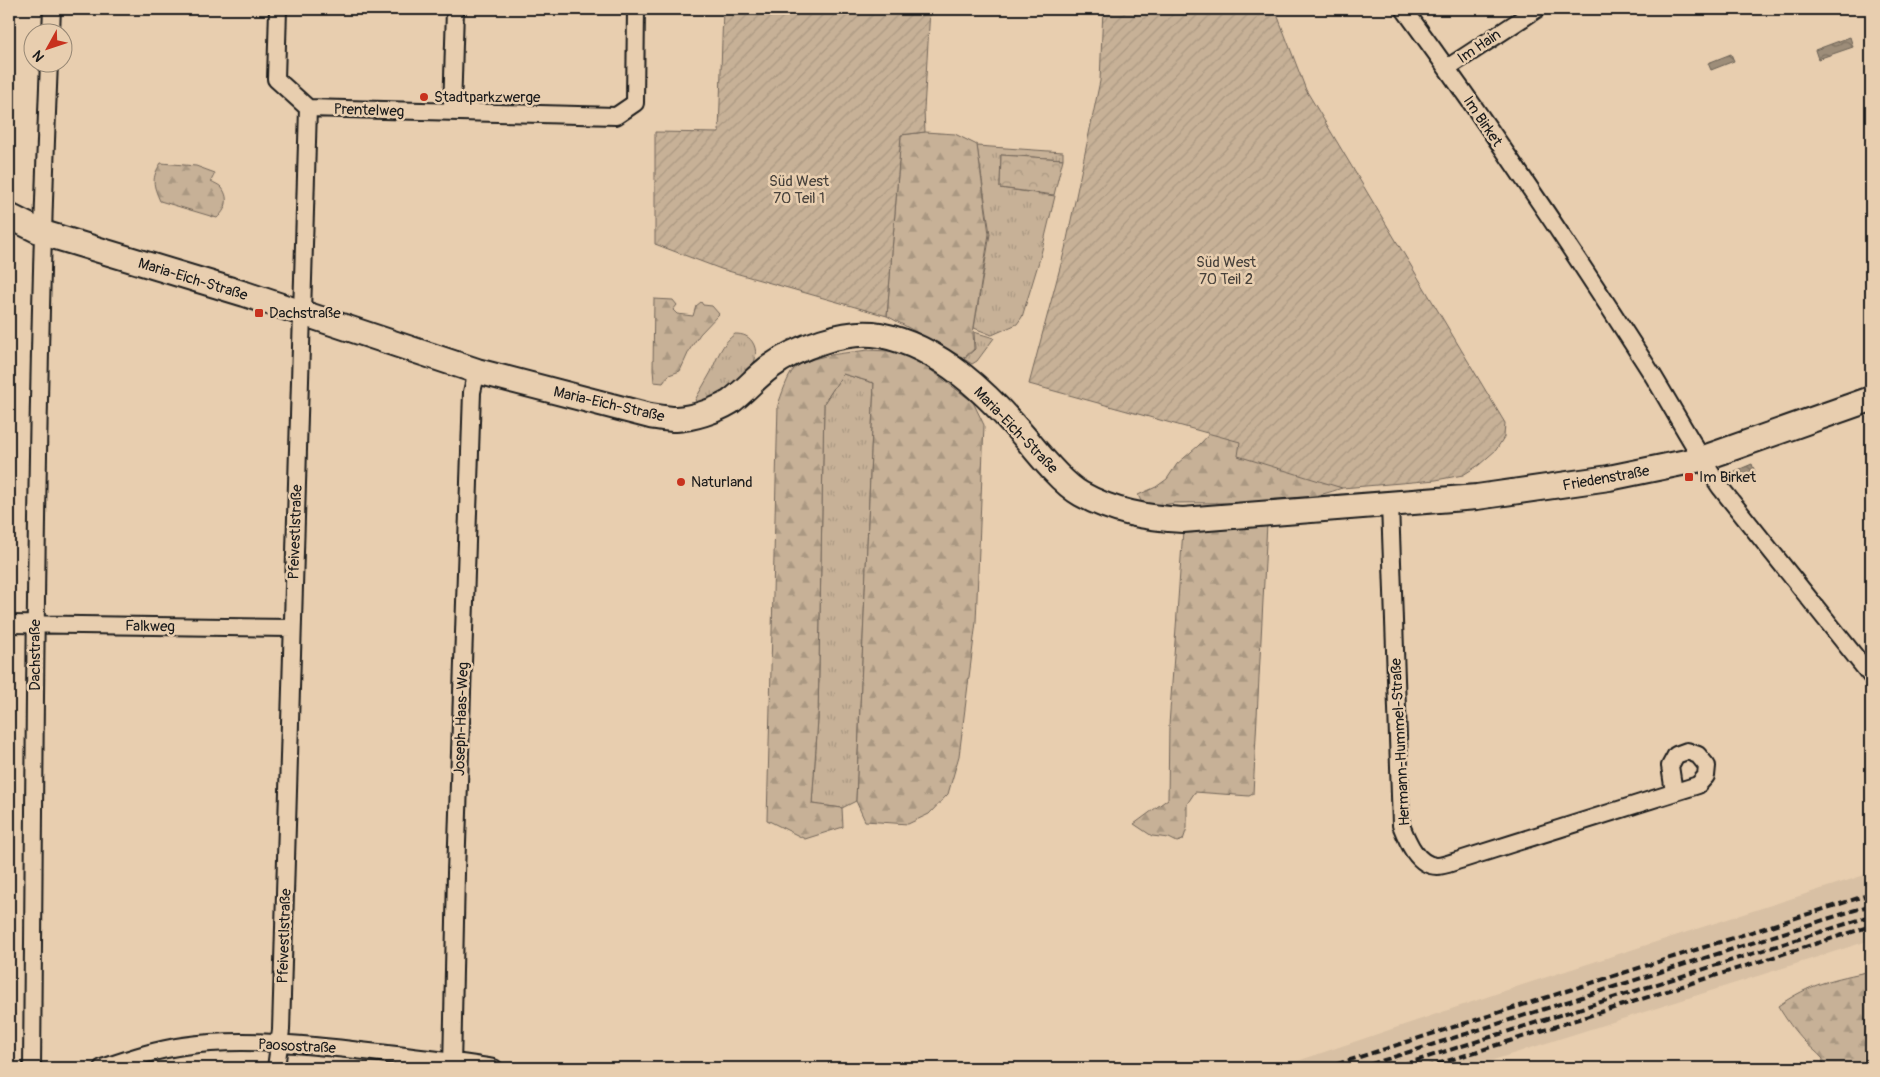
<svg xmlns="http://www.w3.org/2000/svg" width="1880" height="1077" viewBox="0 0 1880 1077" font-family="Pangolin,sans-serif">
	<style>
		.built { fill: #d8c0a4 }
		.grass { fill: url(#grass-tufts); stroke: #72665a }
		.forest { fill: url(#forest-firs); stroke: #72665a }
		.park { fill: url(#park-crowns); stroke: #72665a }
		.garden { fill: url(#garden-furrows); stroke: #72665a }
		.water { fill: url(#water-waves); stroke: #696054 }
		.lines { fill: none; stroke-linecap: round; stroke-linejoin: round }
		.street-casing { stroke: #1c1c1c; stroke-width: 20 }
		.secondary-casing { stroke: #1c1c1c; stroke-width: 28 }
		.street { stroke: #e8ceaf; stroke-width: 16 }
		.secondary { stroke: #e8ceaf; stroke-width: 24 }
		.rail { stroke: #1c1c1c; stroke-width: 4; stroke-dasharray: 8 4; stroke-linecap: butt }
		.poi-dot { fill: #c8321e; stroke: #e8ceaf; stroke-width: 2 }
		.labels { text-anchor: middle; stroke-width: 5; stroke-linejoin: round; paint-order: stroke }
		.street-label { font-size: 15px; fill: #1c1c1c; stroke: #e8ceaf }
		.poi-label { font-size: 15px; fill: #1c1c1c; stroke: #e8ceaf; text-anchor: start }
		.park-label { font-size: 15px; fill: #47413b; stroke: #e8ceaf }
	</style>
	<defs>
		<pattern id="grass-tufts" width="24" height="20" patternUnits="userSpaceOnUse" patternTransform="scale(1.25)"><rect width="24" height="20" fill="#c7b197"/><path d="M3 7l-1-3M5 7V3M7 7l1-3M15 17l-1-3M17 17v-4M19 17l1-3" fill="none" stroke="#aa9882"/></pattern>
		<pattern id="forest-firs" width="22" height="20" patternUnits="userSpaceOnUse" patternTransform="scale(1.25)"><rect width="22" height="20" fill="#c7b197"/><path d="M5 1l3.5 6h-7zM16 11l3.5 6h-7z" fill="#aa9882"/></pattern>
		<pattern id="park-crowns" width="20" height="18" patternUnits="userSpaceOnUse" patternTransform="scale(1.25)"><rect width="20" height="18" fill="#c7b197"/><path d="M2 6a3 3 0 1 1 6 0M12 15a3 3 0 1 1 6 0" fill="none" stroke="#aa9882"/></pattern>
		<pattern id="garden-furrows" width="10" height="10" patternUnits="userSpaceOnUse" patternTransform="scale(1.25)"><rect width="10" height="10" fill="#c7b197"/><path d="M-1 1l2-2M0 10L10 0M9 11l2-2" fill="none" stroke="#aa9882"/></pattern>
		<pattern id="water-waves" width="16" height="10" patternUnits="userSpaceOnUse" patternTransform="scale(1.25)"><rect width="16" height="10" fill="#9d8d79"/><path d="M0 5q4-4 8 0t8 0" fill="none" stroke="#7f7262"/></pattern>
	</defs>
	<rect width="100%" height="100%" fill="#e8ceaf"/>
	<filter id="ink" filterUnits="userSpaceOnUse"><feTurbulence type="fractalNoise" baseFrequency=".02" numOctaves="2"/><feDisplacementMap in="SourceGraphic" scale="10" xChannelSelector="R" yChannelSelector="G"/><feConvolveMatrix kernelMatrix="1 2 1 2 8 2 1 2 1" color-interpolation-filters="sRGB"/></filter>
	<g filter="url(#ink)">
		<path class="built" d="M 1871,873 L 1871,940 L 1468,1068 L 1277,1068 L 1522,985 Z"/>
		<path class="grass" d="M 977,146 L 1063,152 L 1063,159 L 1001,155 L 1000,188 L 1055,196 L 1040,258 L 1022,317 L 1017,324 L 992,335 L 974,328 L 990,234 Z
			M 974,332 L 994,338 L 977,361 L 972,364 L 964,359 L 975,349 Z
			M 735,334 C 743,334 750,336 754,345 C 761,362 745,380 731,390 C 721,396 708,400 698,404 L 695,400 C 700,391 706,381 711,372 C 717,358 722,343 735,334 Z
			M 843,374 L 874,383 L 856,801 L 842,808 L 812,804 L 818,719 L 824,403 Z"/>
		<path class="forest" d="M 925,132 L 955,134 L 977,145 L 989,234 L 973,333 L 974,349 L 964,358 L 887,316 L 901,135 Z
			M 161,163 L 196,166 L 215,173 L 211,181 C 214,183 220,185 222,188 C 230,199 226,210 217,218 L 160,201 C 153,185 151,178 161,163 Z
			M 654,299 L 673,300 L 677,305 L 673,310 L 677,314 L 693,316 L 696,306 L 701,302 L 703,305 L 712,306 L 719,314 L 700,334 L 690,349 L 680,371 L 669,375 L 663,383 L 654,382 L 653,369 Z
			M 868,350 L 907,352 L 973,402 L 984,425 L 976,622 L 959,756 L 948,794 L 929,814 L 908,824 L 865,821 L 856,801 L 874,383 L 843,374 L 824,403 L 818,719 L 812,804 L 842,808 L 843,827 L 805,839 L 767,820 L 778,405 C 781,396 788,375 794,369 C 809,355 848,353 868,350 Z
			M 1221,422 L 1323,480 L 1342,488 C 1292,507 1227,502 1174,503 L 1158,506 L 1142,503 L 1138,495 L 1156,487 L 1167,479 L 1177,464 L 1198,446 Z
			M 1267,523 L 1253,794 L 1249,796 L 1195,792 L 1187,804 L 1187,828 L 1183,840 L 1177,842 L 1169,838 L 1152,836 L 1134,824 L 1168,799 L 1169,725 L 1183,530 Z
			M 1871,971 L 1871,1068 L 1822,1068 L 1823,1059 C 1817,1052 1811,1048 1805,1042 C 1794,1031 1786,1019 1778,1006 C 1811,983 1834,979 1871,971 Z"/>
		<path class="park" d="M 1001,155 L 1063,159 L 1054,195 L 1000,188 Z"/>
		<path class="garden" d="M 723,9 L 930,9 L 924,110 L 925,132 L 901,135 L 887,316 L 721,269 L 655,244 L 655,132 L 719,133 Z
			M 1103,9 L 1275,9 L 1306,90 L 1505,423 L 1504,437 L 1496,450 L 1479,465 L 1463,475 L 1436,480 L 1342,488 L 1238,456 L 1240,442 L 1029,384 L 1065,249 L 1100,81 Z"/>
		<path class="water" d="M 1850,37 L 1853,47 L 1818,59 L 1815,50 Z
			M 1731,54 L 1734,61 L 1711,70 L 1708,63 Z
			M 1752,464 L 1756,475 L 1737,483 L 1733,472 Z"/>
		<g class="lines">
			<g class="street-casing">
				<path id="street" d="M 1404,9 C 1491,128 1573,250 1652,374 C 1675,412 1696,451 1720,487 L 1871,676
					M 51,32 L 52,9
					M 1447,68 L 1537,9
					M 308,108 L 616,116 L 635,103 L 636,9
					M 452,112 L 455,9
					M 1390,504 L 1401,825 C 1407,840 1417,866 1437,866 C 1444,866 1453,862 1460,860 L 1698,785 L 1706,776 L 1707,766 L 1698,755 L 1687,751 L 1676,755 L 1670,766 L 1674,792
					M 9,624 L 292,628
					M 32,1068 C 35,733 35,398 49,62
					M 102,1068 C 129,1059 155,1050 183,1046 C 248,1036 330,1047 396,1055 C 428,1059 462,1062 494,1068
					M 276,1068 L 281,1030 L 308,108 L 276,79 L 278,9
					M 452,1068 L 456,873 L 472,392 L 477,371"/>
			</g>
			<g class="secondary-casing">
				<path id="secondary" d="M 9,216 L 43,233 L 245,294 L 477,371 L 650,416 C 658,417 667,419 676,419 C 693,418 715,411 730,402 C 744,392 756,377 770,367 C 797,347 846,329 880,335 C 941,347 989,395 1028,441 C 1041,457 1063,484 1081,494 C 1113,512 1147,518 1183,520 L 1477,497 L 1609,478 L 1701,459 L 1871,399"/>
			</g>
			<use href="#street" class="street"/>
			<use href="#secondary" class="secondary"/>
			<path class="rail" d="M 1325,1068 L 1871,894
				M 1359,1068 L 1871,905
				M 1393,1068 L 1871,916
				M 1425,1068 L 1871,926"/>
		</g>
	</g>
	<g class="poi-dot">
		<circle cx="424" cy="97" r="5"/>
		<rect x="254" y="308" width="10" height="10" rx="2.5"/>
		<rect x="1684" y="472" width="10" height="10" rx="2.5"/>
		<circle cx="681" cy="482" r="5"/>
	</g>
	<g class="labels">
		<g class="street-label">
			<text transform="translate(1479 46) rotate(-34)" y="5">Im Hain</text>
			<text transform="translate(369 110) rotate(2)" y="5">Prentelweg</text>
			<text transform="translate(1483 121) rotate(56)" y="5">Im Birket</text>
			<text transform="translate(193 279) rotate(17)" y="5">Maria-Eich-Straße</text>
			<text transform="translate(609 404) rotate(13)" y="5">Maria-Eich-Straße</text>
			<text transform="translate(1016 430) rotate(46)" y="5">Maria-Eich-Straße</text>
			<text transform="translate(1606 478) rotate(-10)" y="5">Friedenstraße</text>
			<text transform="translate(295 532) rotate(-88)" y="5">Pfeivestlstraße</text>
			<text transform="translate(150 626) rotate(1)" y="5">Falkweg</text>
			<text transform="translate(35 655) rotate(-90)" y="5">Dachstraße</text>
			<text transform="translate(461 719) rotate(-88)" y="5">Joseph-Haas-Weg</text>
			<text transform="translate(1400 742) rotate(-93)" y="5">Hermann-Hummel-Straße</text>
			<text transform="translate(284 936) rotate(-88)" y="5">Pfeivestlstraße</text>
			<text transform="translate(297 1046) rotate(3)" y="5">Paosostraße</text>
		</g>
		<g class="poi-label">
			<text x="434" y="102">Stadtparkzwerge</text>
			<text x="269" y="318">Dachstraße</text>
			<text x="1699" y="482">Im Birket</text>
			<text x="691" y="487">Naturland</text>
		</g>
		<g class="park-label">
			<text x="799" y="186">Süd West<tspan x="799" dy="17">70 Teil 1</tspan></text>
			<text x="1226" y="267">Süd West<tspan x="1226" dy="17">70 Teil 2</tspan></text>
		</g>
	</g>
	<rect width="1880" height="1077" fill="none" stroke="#e8ceaf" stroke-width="30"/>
	<rect x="15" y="15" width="1850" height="1047" fill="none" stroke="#1c1c1c" stroke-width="2" filter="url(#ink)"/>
	<g transform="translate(48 48) rotate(230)"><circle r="24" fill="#e8ceaf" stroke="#968774"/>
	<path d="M0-4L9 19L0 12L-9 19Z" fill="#c8321e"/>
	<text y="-8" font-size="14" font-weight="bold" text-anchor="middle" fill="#1c1c1c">N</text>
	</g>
</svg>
